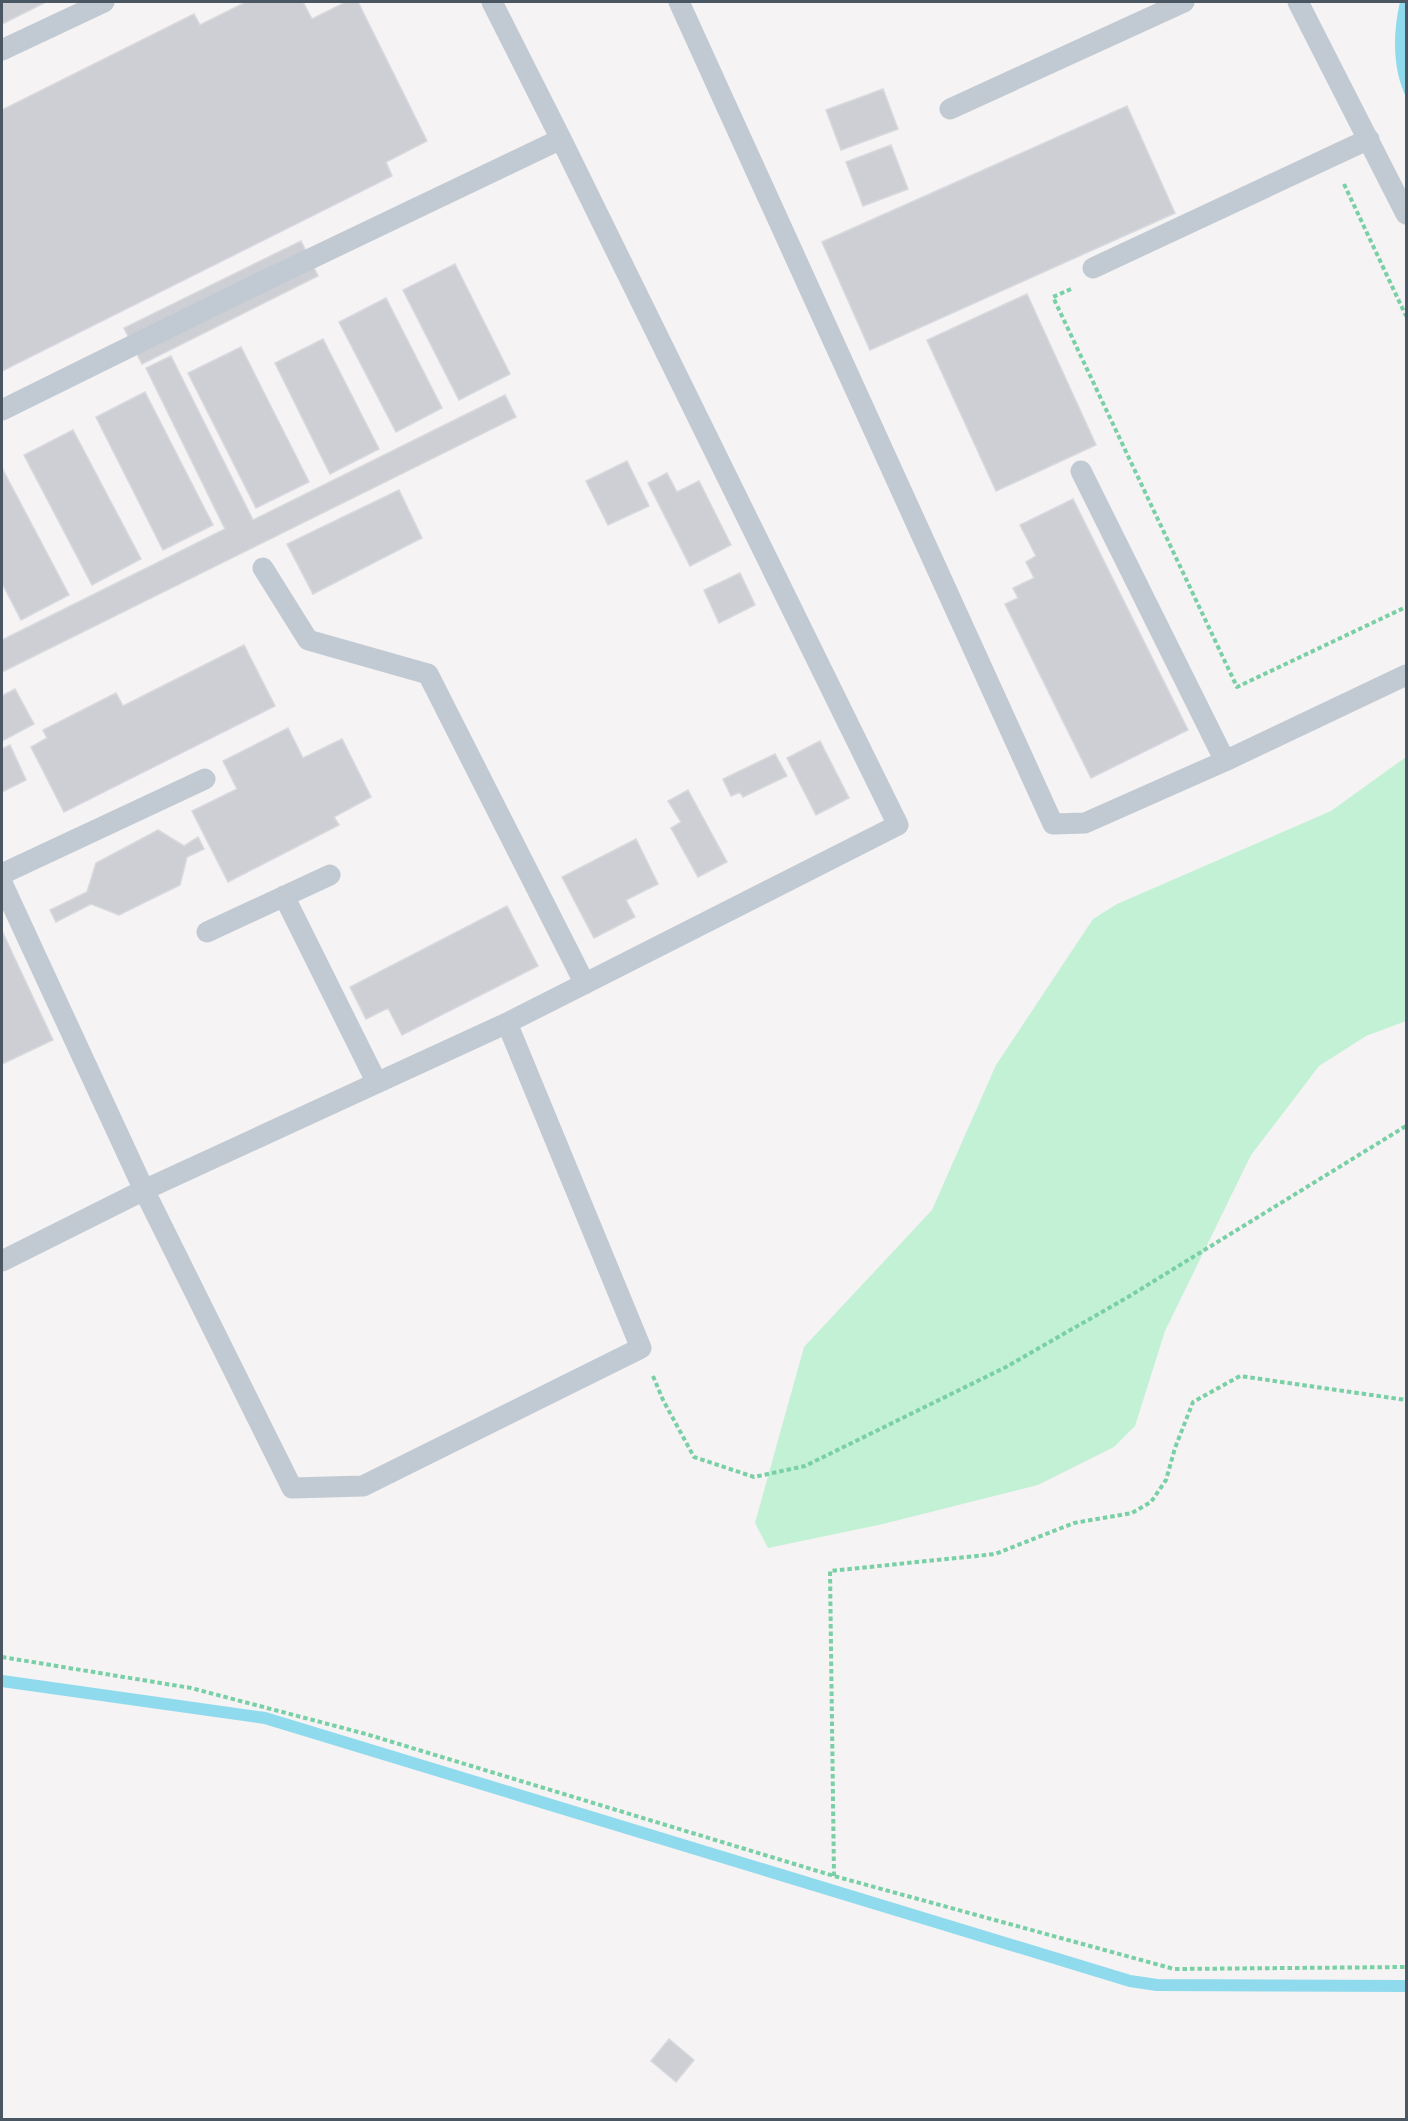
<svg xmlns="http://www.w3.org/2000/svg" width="1408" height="2121" viewBox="0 0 1408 2121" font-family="Overpass,sans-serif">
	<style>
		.green { fill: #c3f1d5 }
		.water { fill: #90daee }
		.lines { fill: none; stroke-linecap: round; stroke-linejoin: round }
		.stream { stroke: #90daee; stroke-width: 12 }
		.building { fill: #cdcfd5; stroke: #d7d9de; stroke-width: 1.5 }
		.path { stroke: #7ad0a6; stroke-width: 4; stroke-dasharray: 4.5 3; stroke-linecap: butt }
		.service { stroke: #c1cad2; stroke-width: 21 }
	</style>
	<rect width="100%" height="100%" fill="#f5f3f3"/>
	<path class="green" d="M 1406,757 L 1406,1021 L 1366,1036 L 1319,1066 L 1251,1155 L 1165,1331 L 1135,1426 L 1114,1447 L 1038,1485 L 883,1524 L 768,1548 L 755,1523 L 804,1347 L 932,1210 L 996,1065 L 1093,919 L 1117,904 L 1331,811 Z"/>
	<path class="water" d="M 1400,2 L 1406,2 L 1406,97 C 1392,68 1393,32 1400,2 Z"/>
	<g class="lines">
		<path class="stream" d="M 2,1681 L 265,1718 L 1130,1981 L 1157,1985 L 1406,1986"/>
	</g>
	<path class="building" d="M 2,2 L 46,2 L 2,24 Z
		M 246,2 L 303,2 L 312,19 L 346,2 L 358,2 L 427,141 L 386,162 L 392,176 L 2,371 L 2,110 L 194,14 L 200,25 Z
		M 883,89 L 898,129 L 841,150 L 826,110 Z
		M 1127,106 L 1175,213 L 870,350 L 822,242 Z
		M 891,145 L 908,189 L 863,206 L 846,162 Z
		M 301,241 L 318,276 L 142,364 L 124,328 Z
		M 455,264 L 510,374 L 459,400 L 403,290 Z
		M 1027,294 L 1096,445 L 996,491 L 927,340 Z
		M 386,298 L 442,408 L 396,432 L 339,322 Z
		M 323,339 L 379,449 L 330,474 L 275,363 Z
		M 241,347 L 309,482 L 256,508 L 188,373 Z
		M 171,356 L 253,520 L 505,395 L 516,417 L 2,672 L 2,640 L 225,529 L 146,368 Z
		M 145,392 L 213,525 L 163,550 L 96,417 Z
		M 73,430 L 141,559 L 92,585 L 24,455 Z
		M 627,461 L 649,506 L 608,525 L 586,481 Z
		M 2,468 L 69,595 L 21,620 L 2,583 Z
		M 667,473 L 677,492 L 699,481 L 731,545 L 690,566 L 648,483 Z
		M 399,490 L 422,538 L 313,594 L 287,544 Z
		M 1073,499 L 1188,730 L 1091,778 L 1005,604 L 1018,598 L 1013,588 L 1034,578 L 1026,562 L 1036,556 L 1020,525 Z
		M 740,573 L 755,605 L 719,623 L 704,590 Z
		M 244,645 L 275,706 L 64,812 L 31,747 L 47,738 L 43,730 L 116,693 L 123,706 Z
		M 15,689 L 34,724 L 2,741 L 2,696 Z
		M 288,728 L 303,758 L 342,739 L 371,797 L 334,817 L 339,825 L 228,882 L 192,811 L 237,789 L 223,761 Z
		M 820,741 L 849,798 L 816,815 L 787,758 Z
		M 10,745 L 26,780 L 2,792 L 2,749 Z
		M 775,754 L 787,776 L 743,797 L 740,792 L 731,796 L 723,779 Z
		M 688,790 L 727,862 L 698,877 L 671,828 L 681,822 L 668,801 Z
		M 158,830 L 184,846 L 198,837 L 204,849 L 187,857 L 180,885 L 119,915 L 91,904 L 56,922 L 50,910 L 87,892 L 96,863 Z
		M 636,839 L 658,884 L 626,900 L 635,917 L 594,938 L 562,877 Z
		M 507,906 L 538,966 L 402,1035 L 388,1008 L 366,1019 L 350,987 Z
		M 2,931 L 53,1040 L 2,1064 Z
		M 669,2039 L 694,2060 L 676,2082 L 651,2061 Z"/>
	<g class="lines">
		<path class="path" d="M 1344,184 L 1406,316
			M 1071,289 L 1053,297 L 1237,687 L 1406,607
			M 653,1376 L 663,1400 L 694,1457 L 754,1477 L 805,1466 L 1006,1367 L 1128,1297 L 1406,1126
			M 2,1657 L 191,1688 L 366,1734 L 834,1876 L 1174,1969 L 1406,1967
			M 834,1876 L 830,1571 L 995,1554 L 1074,1523 L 1132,1513 L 1151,1502 L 1166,1480 L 1175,1448 L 1193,1402 L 1240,1376 L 1406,1400"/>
		<path class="service" d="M 679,2 L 1053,824 L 1085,823 L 1225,761 L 1406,675
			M 1298,2 L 1406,214
			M 2,50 L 104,2
			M 950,109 L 1184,2
			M 1093,268 L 1369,139
			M 2,410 L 243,291 L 561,139
			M 1081,471 L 1225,761
			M 263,568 L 308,640 L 428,674 L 585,984
			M 2,874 L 205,779
			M 2,883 L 144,1190 L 292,1488 L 363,1486 L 641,1348 L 507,1023
			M 284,896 L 377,1083
			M 207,932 L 330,875
			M 2,1261 L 144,1190 L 507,1023 L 898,825 L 561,139 L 492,2"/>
	</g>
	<rect width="1408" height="2121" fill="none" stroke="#4a5661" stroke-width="6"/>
</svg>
